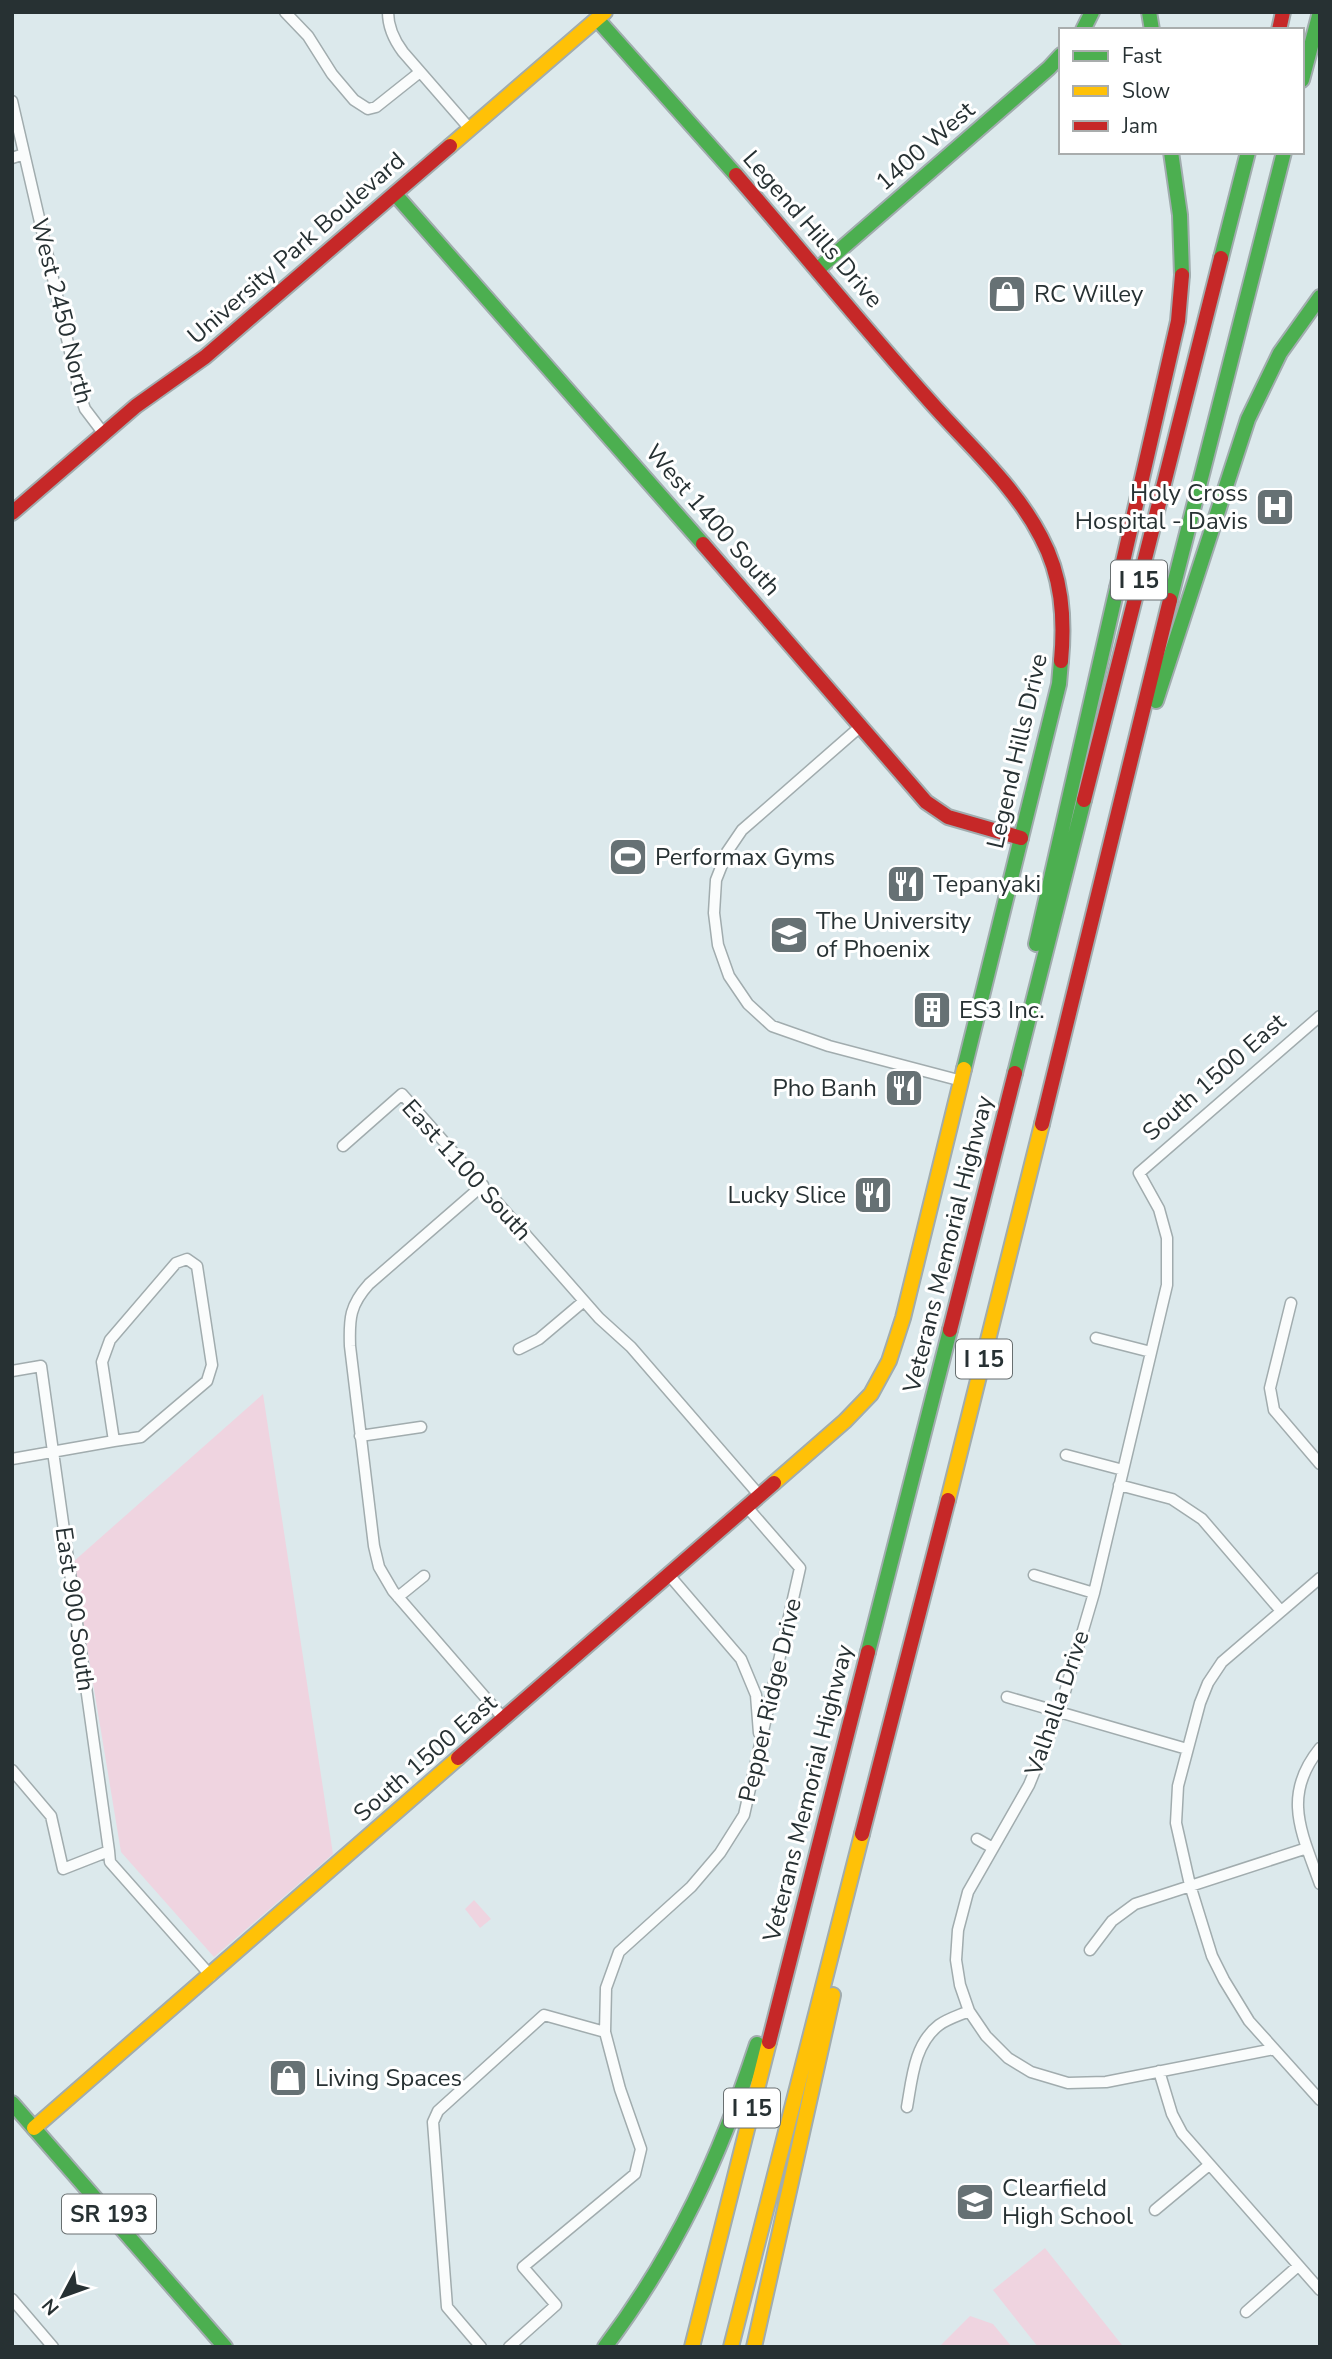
<svg xmlns="http://www.w3.org/2000/svg" width="1332" height="2359" viewBox="0 0 1332 2359" font-family="'Nunito Sans',sans-serif">
	<style>
		.green { fill: #efd4e0 }
		.lines { fill: none; stroke-linecap: round; stroke-linejoin: round }
		.street-casing { stroke: #a1acae; stroke-width: 13 }
		.fast-casing { stroke: #a1acae; stroke-width: 18 }
		.slow-casing { stroke: #a1acae; stroke-width: 18 }
		.jam-casing { stroke: #a1acae; stroke-width: 18 }
		.street { stroke: #fafcfc; stroke-width: 10 }
		.fast { stroke: #4caf50; stroke-width: 14 }
		.slow { stroke: #ffc107; stroke-width: 14 }
		.jam { stroke: #c62828; stroke-width: 14 }
		.labels { text-anchor: middle; stroke-width: 6; stroke-linejoin: round; paint-order: stroke }
		.shield { fill: #fff; stroke: #686f70; stroke-width: 2 }
		.shield-label { font-size: 23px; font-weight: bold; fill: #273133 }
		.street-label { font-size: 24px; fill: #273133; stroke: #fff }
		.poi-label { font-size: 24px; fill: #273133; stroke: #fff; text-anchor: start }
	</style>
	<rect width="100%" height="100%" fill="#dce9ec"/>
	<path class="green" d="M 263,1394 L 333,1854 L 214,1957 L 121,1852 L 73,1562 Z
		M 474,1900 L 491,1919 L 480,1928 L 465,1909 Z
		M 1045,2248 L 1122,2345 L 1120,2347 L 1038,2347 L 993,2290 Z
		M 970,2316 L 993,2324 L 1012,2347 L 939,2347 Z"/>
	<g class="lines">
		<g class="street-casing">
			<path id="street" d="M 285,12 L 308,36 L 332,74 L 354,100 L 368,109 L 376,107 L 420,72
				M 388,12 C 388,28 394,40 403,52 L 470,129
				M 12,101 L 80,395 L 85,409 L 104,434
				M 12,158 L 24,154
				M 861,726 L 742,830 L 727,852 L 716,880 L 714,913 L 718,945 L 729,976 L 748,1004 L 772,1026 L 829,1046 L 962,1081
				M 343,1146 L 402,1094 L 599,1318 L 631,1347 L 760,1496
				M 483,1185 L 369,1284 C 350,1305 349,1318 350,1346 L 374,1546 L 379,1567 L 393,1591 L 504,1719
				M 187,1259 L 197,1266 L 212,1365 L 207,1381 L 141,1437 L 114,1441 L 102,1362 L 110,1340 L 176,1263 Z
				M 1291,1303 L 1270,1388 L 1274,1410 L 1320,1464
				M 1096,1338 L 1151,1352
				M 519,1349 L 539,1339 L 584,1301
				M 12,1371 L 41,1366 L 109,1851
				M 360,1436 L 421,1427
				M 1066,1455 L 1123,1470
				M 12,1459 L 114,1441
				M 1119,1485 L 1172,1499 L 1202,1519 L 1281,1611
				M 669,1575 L 741,1659 L 756,1695 L 759,1733
				M 1034,1575 L 1094,1593
				M 1320,1578 L 1222,1662 L 1208,1683 L 1200,1703 L 1178,1786 L 1176,1823 L 1190,1885 L 1212,1956 L 1224,1980 L 1249,2021 L 1320,2100
				M 398,1597 L 424,1576
				M 1007,1697 L 1187,1749
				M 1320,1748 C 1281,1796 1302,1833 1320,1884
				M 12,1770 L 51,1816 L 63,1869 L 109,1851 L 110,1862 L 211,1976
				M 977,1839 L 993,1848
				M 1090,1950 L 1112,1921 L 1135,1904 L 1307,1848
				M 1274,2049 L 1106,2082 L 1068,2083 L 1031,2072 L 1008,2058 L 986,2036 L 969,2011 L 960,1985 L 956,1960 L 958,1930 L 968,1892 L 1029,1785 L 1059,1712 L 1094,1593 L 1167,1285 L 1167,1238 L 1159,1209 L 1139,1173 L 1320,1016
				M 1159,2071 L 1172,2114 L 1182,2133 L 1320,2290
				M 907,2107 C 912,2079 914,2044 939,2025 C 947,2019 960,2015 969,2011
				M 1155,2210 L 1209,2165
				M 12,2299 L 53,2347
				M 1246,2312 L 1298,2266
				M 481,2347 L 447,2307 L 433,2122 L 438,2111 L 544,2015 L 605,2032
				M 509,2347 L 556,2305 L 523,2267 L 635,2174 L 641,2149 L 620,2089 L 605,2032 L 606,1988 L 619,1952 L 691,1887 L 720,1853 L 744,1815 L 800,1568 L 747,1507"/>
		</g>
		<g class="fast-casing">
			<path id="fast" d="M 1149,12 L 1152,30
				M 597,19 L 736,175
				M 1083,30 L 1092,12
				M 1302,80 L 1320,12
				M 1171,152 L 1180,215 L 1182,275
				M 395,194 L 703,544
				M 1221,258 L 1248,152
				M 818,269 L 1049,68 L 1061,55
				M 1170,600 L 1284,152
				M 1156,701 L 1248,419 L 1280,353 L 1320,297
				M 1036,944 L 1117,588
				M 964,1069 L 1059,684 L 1061,661
				M 1015,1073 L 1084,800
				M 868,1652 L 950,1330
				M 12,2103 L 225,2347
				M 605,2347 C 677,2251 720,2157 757,2044"/>
		</g>
		<g class="slow-casing">
			<path id="slow" d="M 450,146 L 605,12
				M 774,1483 L 845,1421 L 871,1394 L 889,1361 L 903,1318 L 964,1069
				M 948,1500 L 1042,1124
				M 34,2128 L 458,1758
				M 692,2347 L 769,2042
				M 731,2347 L 862,1834
				M 754,2347 L 833,1995"/>
		</g>
		<g class="jam-casing">
			<path id="jam" d="M 1279,30 L 1283,12
				M 736,175 C 800,249 862,325 927,398 C 966,443 1013,483 1041,537 C 1062,576 1065,618 1061,661
				M 12,513 L 136,406 L 205,357 L 450,146
				M 703,544 L 926,802 L 948,817 L 1021,838
				M 1117,588 L 1178,321 L 1182,275
				M 1084,800 L 1221,258
				M 1042,1124 L 1170,600
				M 950,1330 L 1015,1073
				M 458,1758 L 774,1483
				M 862,1834 L 948,1500
				M 769,2042 L 868,1652"/>
		</g>
		<use href="#street" class="street"/>
		<use href="#fast" class="fast"/>
		<use href="#slow" class="slow"/>
		<use href="#jam" class="jam"/>
	</g>
	<defs>
		<g id="shop-square" transform="scale(2.0125)"><rect x="-9" y="-9" width="18" height="18" rx="4" fill="#667174" stroke="#fff"/><path d="M-5-2.5h2.3a2.7 3.5 0 0 1 5.4 0H5L5.5 6h-11ZM-1.5-2.5h3a1.5 2.3 0 0 0-3 0Z" fill="#fff"/></g>
		<g id="hospital-square" transform="scale(2.0125)"><rect x="-9" y="-9" width="18" height="18" rx="4" fill="#667174" stroke="#fff"/><path d="M-5-5h3v3.5h4V-5h3V5h-3V1.5h-4V5h-3Z" fill="#fff"/></g>
		<g id="stadium-square" transform="scale(2.0125)"><rect x="-9" y="-9" width="18" height="18" rx="4" fill="#667174" stroke="#fff"/><path d="M0-5a6.5 5 0 1 0 0 10a6.5 5 0 1 0 0-10ZM-3.5-1.8h7v3.6h-7Z" fill="#fff"/></g>
		<g id="restaurant-square" transform="scale(2.0125)"><rect x="-9" y="-9" width="18" height="18" rx="4" fill="#667174" stroke="#fff"/><path d="M-5-6h1v4h1v-4h1v4h1v-4h1v5L-1.5 .5V6h-2V.5L-5-1ZM5-6V6H3V1.5H1.5Q1.5-4 5-6Z" fill="#fff"/></g>
		<g id="university-square" transform="scale(2.0125)"><rect x="-9" y="-9" width="18" height="18" rx="4" fill="#667174" stroke="#fff"/><path d="M0-5L7-2L0 1L-7-2ZM-4 1L0 2.5L4 1V4Q0 6-4 4Z" fill="#fff"/></g>
		<g id="building-square" transform="scale(2.0125)"><rect x="-9" y="-9" width="18" height="18" rx="4" fill="#667174" stroke="#fff"/><path d="M-4-6H4V6H1V3H-1V6H-4ZM-2.5-4.3h1.7v1.8h-1.7ZM.8-4.3h1.7v1.8H.8ZM-2.5-1h1.7V.8h-1.7ZM.8-1h1.7V.8H.8Z" fill="#fff"/></g>
		<g id="school-square" transform="scale(2.0125)"><rect x="-9" y="-9" width="18" height="18" rx="4" fill="#667174" stroke="#fff"/><path d="M0-5L7-2L0 1L-7-2ZM-4 1L0 2.5L4 1V4Q0 6-4 4Z" fill="#fff"/></g>
	</defs>
	<g fill-rule="evenodd">
		<use href="#shop-square" x="1007" y="294"/>
		<use href="#hospital-square" x="1275" y="507"/>
		<use href="#stadium-square" x="628" y="857"/>
		<use href="#restaurant-square" x="906" y="884"/>
		<use href="#university-square" x="789" y="935"/>
		<use href="#building-square" x="932" y="1010"/>
		<use href="#restaurant-square" x="904" y="1088"/>
		<use href="#restaurant-square" x="873" y="1195"/>
		<use href="#shop-square" x="288" y="2078"/>
		<use href="#school-square" x="975" y="2202"/>
	</g>
	<g class="labels">
		<g class="shield">
			<rect x="1111" y="560.5" width="56" height="39" rx="5"/>
			<rect x="956" y="1339.5" width="56" height="39" rx="5"/>
			<rect x="724" y="2088.5" width="56" height="39" rx="5"/>
			<rect x="62" y="2194.5" width="94" height="39" rx="5"/>
		</g>
		<g class="shield-label">
			<text x="1139" y="588">I 15</text>
			<text x="984" y="1367">I 15</text>
			<text x="752" y="2116">I 15</text>
			<text x="109" y="2222">SR 193</text>
		</g>
		<g class="street-label">
			<text transform="translate(925 146) rotate(-41)" y="8">1400 West</text>
			<text transform="translate(813 229) rotate(49)" y="8">Legend Hills Drive</text>
			<text transform="translate(296 248) rotate(-41)" y="8">University Park Boulevard</text>
			<text transform="translate(62 311) rotate(76)" y="8">West 2450 North</text>
			<text transform="translate(713 520) rotate(49)" y="8">West 1400 South</text>
			<text transform="translate(1017 751) rotate(-77)" y="8">Legend Hills Drive</text>
			<text transform="translate(1214 1077) rotate(-41)" y="8">South 1500 East</text>
			<text transform="translate(467 1170) rotate(48)" y="8">East 1100 South</text>
			<text transform="translate(948 1244) rotate(-76)" y="8">Veterans Memorial Highway</text>
			<text transform="translate(75 1609) rotate(82)" y="8">East 900 South</text>
			<text transform="translate(770 1700) rotate(-77)" y="8">Pepper Ridge Drive</text>
			<text transform="translate(1057 1703) rotate(-71)" y="8">Valhalla Drive</text>
			<text transform="translate(425 1758) rotate(-41)" y="8">South 1500 East</text>
			<text transform="translate(808 1793) rotate(-76)" y="8">Veterans Memorial Highway</text>
		</g>
		<g class="poi-label">
			<text x="1034" y="302">RC Willey</text>
			<text x="1248" y="501" text-anchor="end">Holy Cross<tspan x="1248" dy="28">Hospital - Davis</tspan></text>
			<text x="655" y="865">Performax Gyms</text>
			<text x="933" y="892">Tepanyaki</text>
			<text x="816" y="929">The University<tspan x="816" dy="28">of Phoenix</tspan></text>
			<text x="959" y="1018">ES3 Inc.</text>
			<text x="877" y="1096" text-anchor="end">Pho Banh</text>
			<text x="846" y="1203" text-anchor="end">Lucky Slice</text>
			<text x="315" y="2086">Living Spaces</text>
			<text x="1002" y="2196">Clearfield<tspan x="1002" dy="28">High School</tspan></text>
		</g>
	</g>
	<rect width="1332" height="2359" fill="none" stroke="#273133" stroke-width="28"/>
	<rect x="1059" y="28" width="245" height="126" fill="#ffffff" stroke="#a9adad" stroke-width="2"/>
	<rect x="1073" y="51" width="35" height="10" fill="#4caf50" stroke="#a9adad" stroke-width="2"/>
	<text x="1122" y="63" font-size="21" fill="#273133">Fast</text>
	<rect x="1073" y="86" width="35" height="10" fill="#ffc107" stroke="#a9adad" stroke-width="2"/>
	<text x="1122" y="98" font-size="21" fill="#273133">Slow</text>
	<rect x="1073" y="121" width="35" height="10" fill="#c62828" stroke="#a9adad" stroke-width="2"/>
	<text x="1122" y="133" font-size="21" fill="#273133">Jam</text>
	<g transform="translate(63 2296) rotate(229)" stroke="#ffffff" stroke-width="5" paint-order="stroke">
	<path d="M0-5L12 26L0 18L-12 26Z" fill="#273133"/>
	<text y="-10" font-size="19" font-weight="bold" text-anchor="middle" fill="#273133">N</text>
	</g>
</svg>
